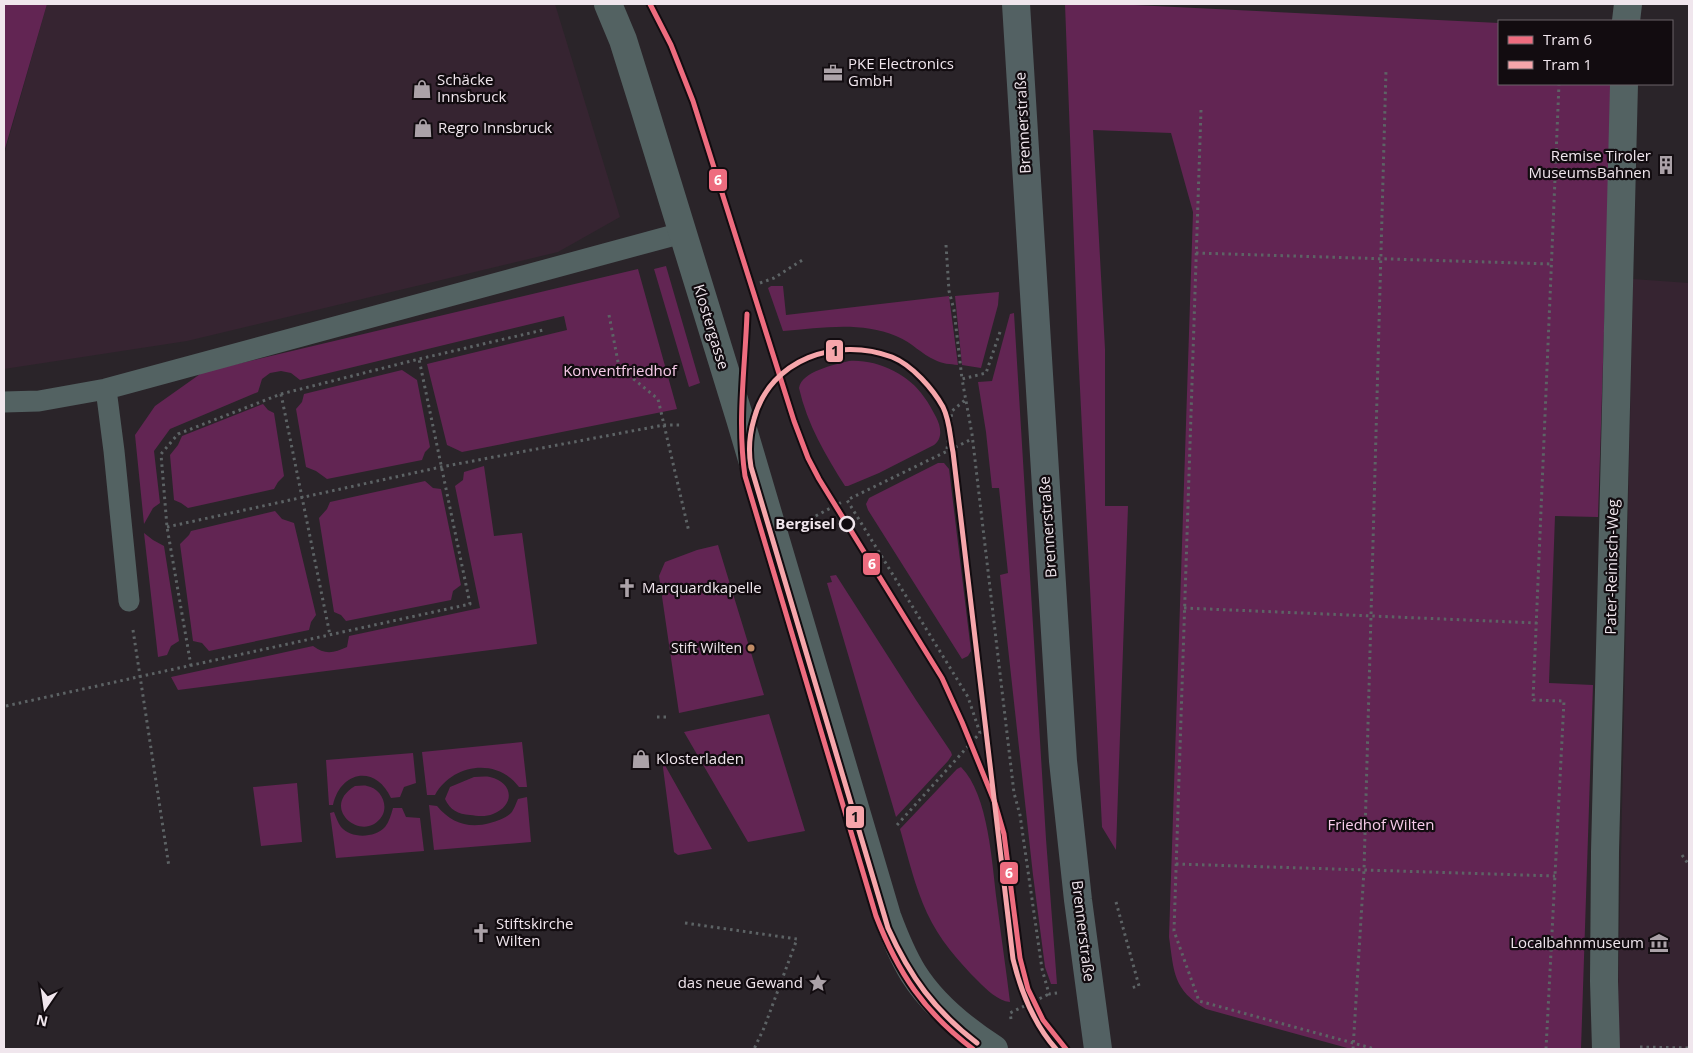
<svg xmlns="http://www.w3.org/2000/svg" width="1693" height="1053" viewBox="0 0 1693 1053" font-family="'Open Sans',sans-serif">
	<style>
		.built { fill: #362431 }
		.green { fill: #622553 }
		.lines { fill: none; stroke-linecap: round; stroke-linejoin: round }
		.path { stroke: #5d6365; stroke-width: 3; stroke-dasharray: 2.5 4; stroke-linecap: butt }
		.lane { stroke: #536262; stroke-width: 21 }
		.street { stroke: #536262; stroke-width: 28 }
		.primary { stroke: #536163; stroke-width: 28 }
		.tram-1-casing { stroke: #120c10; stroke-width: 9 }
		.tram-2-casing { stroke: #120c10; stroke-width: 9 }
		.tram-1 { stroke: #ee6c7f; stroke-width: 5 }
		.tram-2 { stroke: #f6a6ab; stroke-width: 5 }
		.stop-dot { fill: #120c10; stroke: #f0e6ed; stroke-width: 2.5 }
		.bus-dot { fill: #c18c65; stroke: #120c10; stroke-width: 2 }
		.labels { text-anchor: middle; stroke-width: 4.5; stroke-linejoin: round; paint-order: stroke }
		.bus-label { font-size: 14px; fill: #f0e6ed; stroke: #120c10; text-anchor: end }
		.poi-label { font-size: 15px; fill: #f0e6ed; stroke: #120c10; text-anchor: start }
		.street-label { font-size: 15px; fill: #f0e6ed; stroke: #120c10 }
		.park-label { font-size: 15px; fill: #f8ccea; stroke: #120c10 }
		.stop-label { font-size: 15px; font-weight: bold; fill: #f0e6ed; stroke: #120c10; text-anchor: end }
		.line-badge { stroke: #120c10; stroke-width: 2 }
		.badge-label { font-size: 14px; text-anchor: middle; font-weight: bold; fill: #fff }
		.pale-badge-label { font-size: 14px; text-anchor: middle; font-weight: bold; fill: #111 }
	</style>
	<rect width="100%" height="100%" fill="#2a2429"/>
	<path class="built" d="M 47,4 L 555,4 L 620,217 L 558,252 L 187,341 L 4,369 L 4,155 Z
		M 1633,279 L 1689,283 L 1689,1049 L 1617,1049 Z"/>
	<path class="green" d="M 4,4 L 47,4 L 4,152 Z
		M 1065,4 L 1114,4 L 1499,23 L 1499,84 L 1612,84 L 1598,517 L 1555,516 L 1549,683 L 1593,685 L 1581,1049 L 1351,1049 L 1206,1009 C 1173,990 1174,972 1169,937 L 1193,212 L 1171,133 L 1093,130 L 1105,349 L 1105,506 L 1128,506 L 1116,850 L 1102,827 L 1078,349 Z
		M 666,266 L 700,383 L 689,387 L 654,269 Z
		M 638,269 L 677,409 L 462,452 L 447,445 L 427,364 L 567,330 L 564,316 L 300,380 L 291,373 L 281,371 L 270,373 L 262,379 L 258,392 L 170,429 L 154,451 L 160,503 L 153,508 L 144,524 L 135,435 L 155,406 L 203,372 Z
		M 771,286 L 783,286 L 786,315 L 949,296 L 958,365 C 950,364 942,364 935,360 C 921,354 913,343 896,336 C 860,321 821,328 783,331 L 768,288 Z
		M 999,292 L 998,305 L 981,368 L 962,365 L 955,296 Z
		M 1014,313 L 1046,839 L 1057,984 L 1051,984 L 1045,967 L 1033,875 L 1000,575 L 1008,573 L 999,488 L 992,488 L 986,432 L 978,382 L 992,381 L 1010,314 Z
		M 849,361 C 876,359 909,374 924,397 C 929,403 932,410 936,417 C 941,427 943,438 934,445 L 879,473 L 848,486 L 845,486 C 826,456 807,424 799,388 C 802,371 834,365 849,361 Z
		M 402,370 L 417,380 L 430,447 L 425,452 L 422,460 L 327,479 L 316,471 L 306,467 L 296,409 L 302,402 L 304,394 Z
		M 263,404 L 268,410 L 274,413 L 284,476 L 278,482 L 274,489 L 188,508 L 181,503 L 174,500 L 170,455 L 178,445 L 182,436 Z
		M 938,463 L 944,463 L 949,469 L 971,651 L 968,656 L 962,659 L 868,510 L 866,504 L 869,498 Z
		M 484,466 L 494,536 L 522,533 L 537,644 L 178,690 L 171,677 L 313,646 C 325,655 334,653 347,647 L 349,636 L 480,608 L 455,486 L 463,480 L 464,472 Z
		M 425,481 L 433,488 L 441,489 L 461,585 L 453,591 L 451,600 L 346,621 L 341,615 L 334,612 L 319,518 L 327,509 L 330,502 Z
		M 275,511 L 282,519 L 294,523 L 316,615 L 311,622 L 309,630 L 209,651 L 202,643 L 193,641 L 180,544 L 189,535 L 191,531 Z
		M 144,533 L 153,540 L 164,546 L 179,641 L 171,646 L 167,655 L 158,657 Z
		M 718,545 L 764,695 L 679,713 L 659,576 L 665,562 L 697,550 Z
		M 836,575 L 916,700 L 951,752 L 952,755 L 948,761 L 896,817 L 827,583 L 832,582 L 830,576 Z
		M 769,714 L 805,831 L 748,842 L 684,732 Z
		M 522,742 L 527,787 L 519,787 C 497,757 452,764 435,795 L 427,795 L 422,752 Z
		M 413,753 L 416,783 L 404,787 L 400,797 L 391,798 C 376,765 341,770 333,805 L 329,805 L 326,760 Z
		M 662,760 L 712,849 L 678,855 L 674,852 Z
		M 961,767 C 989,795 992,865 997,903 C 1001,936 1006,969 1010,1002 C 998,1001 986,989 978,981 C 958,961 939,939 927,913 C 915,887 908,857 900,829 L 957,769 Z
		M 474,777 C 479,777 485,776 490,777 C 513,782 516,805 493,814 C 486,817 477,816 470,815 C 458,814 450,810 445,799 L 450,787 Z
		M 297,783 L 302,842 L 261,846 L 253,787 Z
		M 355,786 C 359,786 364,785 367,786 C 380,788 389,804 382,816 C 364,845 318,808 355,786 Z
		M 527,797 L 531,842 L 434,850 L 429,805 L 437,806 C 451,823 469,829 490,823 C 497,821 506,818 511,813 C 514,810 516,803 518,799 Z
		M 393,808 L 402,808 L 406,817 L 420,818 L 424,851 L 336,858 L 330,813 L 334,812 C 336,817 338,823 341,827 C 351,839 375,838 385,827 C 389,822 391,815 393,808 Z"/>
	<g class="lines">
		<path class="path" d="M 1201,110 L 1174,931 L 1199,1001 L 1375,1049
			M 946,245 L 949,291 L 954,310 L 962,379
			M 1196,253 L 1551,264
			M 760,283 L 774,278 L 804,259
			M 609,315 L 619,367 L 658,399 L 689,532
			M 1000,332 L 986,373 L 962,379 L 972,434 L 1014,793 L 1020,815 L 1042,969 L 1049,994 L 1057,993
			M 281,394 L 330,635
			M 947,449 L 952,411 L 965,400
			M 810,519 L 842,502
			M 167,527 L 441,467 L 664,425 L 682,425
			M 1184,608 L 1537,623
			M 133,630 L 169,867
			M 191,666 L 167,527 L 161,454 L 178,434 L 281,394 L 419,359 L 543,330
			M 6,706 L 470,604 L 419,359
			M 657,717 L 670,717
			M 897,825 L 980,733 L 968,697 L 847,500 L 972,439
			M 1682,855 L 1689,865
			M 1176,864 L 1555,876
			M 1116,902 L 1139,986 L 1130,988
			M 685,923 L 797,939 L 764,1028 L 754,1049
			M 1011,1019 L 1010,1013 L 1049,994
			M 1640,1047 L 1689,1048
			M 1353,1049 L 1364,870 L 1386,70
			M 1546,1049 L 1564,701 L 1533,700 L 1559,84"/>
		<path class="lane" d="M 4,402 L 39,401 L 106,389
			M 129,601 L 114,451 L 106,389 L 682,233"/>
		<path class="street" d="M 608,4 L 623,40 L 644,107 L 740,419 L 887,916 C 894,935 902,955 913,973 C 933,1005 963,1029 994,1049
			M 1626,21 L 1628,4
			M 1606,1049 L 1604,981 L 1605,852 L 1624,84"/>
		<path class="primary" d="M 1016,4 L 1063,761 L 1078,900 L 1098,1049"/>
		<g class="tram-1-casing">
			<path id="tram-1" d="M 650,4 L 671,45 L 693,101 L 794,421 L 808,458 L 819,479 L 942,678 L 962,722 L 995,803 L 1004,834 L 1020,958 L 1028,989 L 1043,1020 L 1066,1049
				M 747,314 C 745,368 737,422 745,476 L 876,916 C 898,973 924,1012 973,1049"/>
		</g>
		<g class="tram-2-casing">
			<path id="tram-2" d="M 977,1043 C 935,1011 910,977 888,928 L 751,467 C 748,450 749,436 754,419 C 770,359 837,336 892,357 C 912,365 933,389 943,407 C 950,421 950,438 953,452 L 1013,959 C 1021,992 1033,1023 1056,1049"/>
		</g>
		<use href="#tram-1" class="tram-1"/>
		<use href="#tram-2" class="tram-2"/>
	</g>
	<defs>
		<g id="office-bare" transform="scale(1.5)"><path d="M-6-3h4V-5.5h4V-3h4V5H-6ZM-1-4.5V-3h2v-1.5ZM-6 0V1H6V0Z" fill="#aba2a8" stroke="#120c10" stroke-width="2.5" paint-order="stroke"/></g>
		<g id="shop-bare" transform="scale(1.5)"><path d="M-5-2.5h2.3a2.7 3.5 0 0 1 5.4 0H5L5.5 6h-11ZM-1.5-2.5h3a1.5 2.3 0 0 0-3 0Z" fill="#aba2a8" stroke="#120c10" stroke-width="2.5" paint-order="stroke"/></g>
		<g id="building-bare" transform="scale(1.5)"><path d="M-4-6H4V6H1V3H-1V6H-4ZM-2.5-4.3h1.7v1.8h-1.7ZM.8-4.3h1.7v1.8H.8ZM-2.5-1h1.7V.8h-1.7ZM.8-1h1.7V.8H.8Z" fill="#aba2a8" stroke="#120c10" stroke-width="2.5" paint-order="stroke"/></g>
		<g id="church-bare" transform="scale(1.5)"><path d="M-1.2-6h2.4v3.5h3.3v2.4h-3.3V6h-2.4V-.1h-3.3v-2.4h3.3Z" fill="#aba2a8" stroke="#120c10" stroke-width="2.5" paint-order="stroke"/></g>
		<g id="museum-bare" transform="scale(1.5)"><path d="M0-6L6-3V-2H-6V-3ZM-5-1h2V3h-2ZM-1-1h2V3h-2ZM3-1h2V3H3ZM-6 4H6V6H-6Z" fill="#aba2a8" stroke="#120c10" stroke-width="2.5" paint-order="stroke"/></g>
		<g id="sight-bare" transform="scale(1.5)"><path d="M0-6L1.8-2.2L6-1.7L2.9 1.2L3.7 5.4L0 3.3L-3.7 5.4L-2.9 1.2L-6-1.7L-1.8-2.2Z" fill="#aba2a8" stroke="#120c10" stroke-width="2.5" paint-order="stroke"/></g>
	</defs>
	<g fill-rule="evenodd">
		<use href="#office-bare" x="833" y="73"/>
		<use href="#shop-bare" x="422" y="89"/>
		<use href="#shop-bare" x="423" y="128"/>
		<use href="#building-bare" x="1666" y="165"/>
		<use href="#church-bare" x="627" y="588"/>
		<use href="#shop-bare" x="641" y="759"/>
		<use href="#church-bare" x="481" y="933"/>
		<use href="#museum-bare" x="1659" y="943"/>
		<use href="#sight-bare" x="818" y="983"/>
	</g>
	<circle class="stop-dot" cx="847" cy="524" r="7"/>
	<circle class="bus-dot" cx="751" cy="648" r="4.5"/>
	<g class="labels">
		<g class="bus-label">
			<text x="742" y="653">Stift Wilten</text>
		</g>
		<g class="poi-label">
			<text x="848" y="69">PKE Electronics<tspan x="848" dy="17">GmbH</tspan></text>
			<text x="437" y="85">Schäcke<tspan x="437" dy="17">Innsbruck</tspan></text>
			<text x="438" y="133">Regro Innsbruck</text>
			<text x="1651" y="161" text-anchor="end">Remise Tiroler<tspan x="1651" dy="17">MuseumsBahnen</tspan></text>
			<text x="642" y="593">Marquardkapelle</text>
			<text x="656" y="764">Klosterladen</text>
			<text x="496" y="929">Stiftskirche<tspan x="496" dy="17">Wilten</tspan></text>
			<text x="1644" y="948" text-anchor="end">Localbahnmuseum</text>
			<text x="803" y="988" text-anchor="end">das neue Gewand</text>
		</g>
		<g class="street-label">
			<text transform="translate(1023 123) rotate(-93)" y="5">Brennerstraße</text>
			<text transform="translate(711 327) rotate(73)" y="5">Klostergasse</text>
			<text transform="translate(1048 527) rotate(-94)" y="5">Brennerstraße</text>
			<text transform="translate(1612 567) rotate(-89)" y="5">Pater-Reinisch-Weg</text>
			<text transform="translate(1083 931) rotate(83)" y="5">Brennerstraße</text>
		</g>
		<g class="park-label">
			<text x="620" y="376">Konventfriedhof</text>
			<text x="1381" y="830">Friedhof Wilten</text>
		</g>
		<g class="stop-label">
			<text x="835" y="529">Bergisel</text>
		</g>
	</g>
	<g class="line-badge">
		<rect x="708" y="168" width="20" height="24" rx="5" fill="#ee6c7f"/>
		<rect x="825" y="339" width="19" height="24" rx="5" fill="#f6a6ab"/>
		<rect x="862" y="552" width="19" height="24" rx="5" fill="#ee6c7f"/>
		<rect x="845" y="805" width="20" height="24" rx="5" fill="#f6a6ab"/>
		<rect x="999" y="861" width="20" height="24" rx="5" fill="#ee6c7f"/>
	</g>
	<g class="badge-label">
		<text x="718" y="185">6</text>
		<text x="872" y="569">6</text>
		<text x="1009" y="878">6</text>
	</g>
	<g class="pale-badge-label">
		<text x="835" y="356">1</text>
		<text x="855" y="822">1</text>
	</g>
	<rect width="1693" height="1053" fill="none" stroke="#f0e6ed" stroke-width="10"/>
	<rect x="1498" y="20" width="175" height="65" fill="#120c10" stroke="#6b6368"/>
	<rect x="1508" y="36" width="25" height="8" fill="#ee6c7f" stroke="#6b6368"/>
	<text x="1543" y="45" font-size="15" fill="#f0e6ed">Tram 6</text>
	<rect x="1508" y="61" width="25" height="8" fill="#f6a6ab" stroke="#6b6368"/>
	<text x="1543" y="70" font-size="15" fill="#f0e6ed">Tram 1</text>
	<g transform="translate(45 1008) rotate(193)" stroke="#120c10" stroke-width="4" paint-order="stroke">
	<path d="M0-4L9 19L0 12L-9 19Z" fill="#f0e6ed"/>
	<text y="-8" font-size="14" font-weight="bold" text-anchor="middle" fill="#f0e6ed">N</text>
	</g>
</svg>
